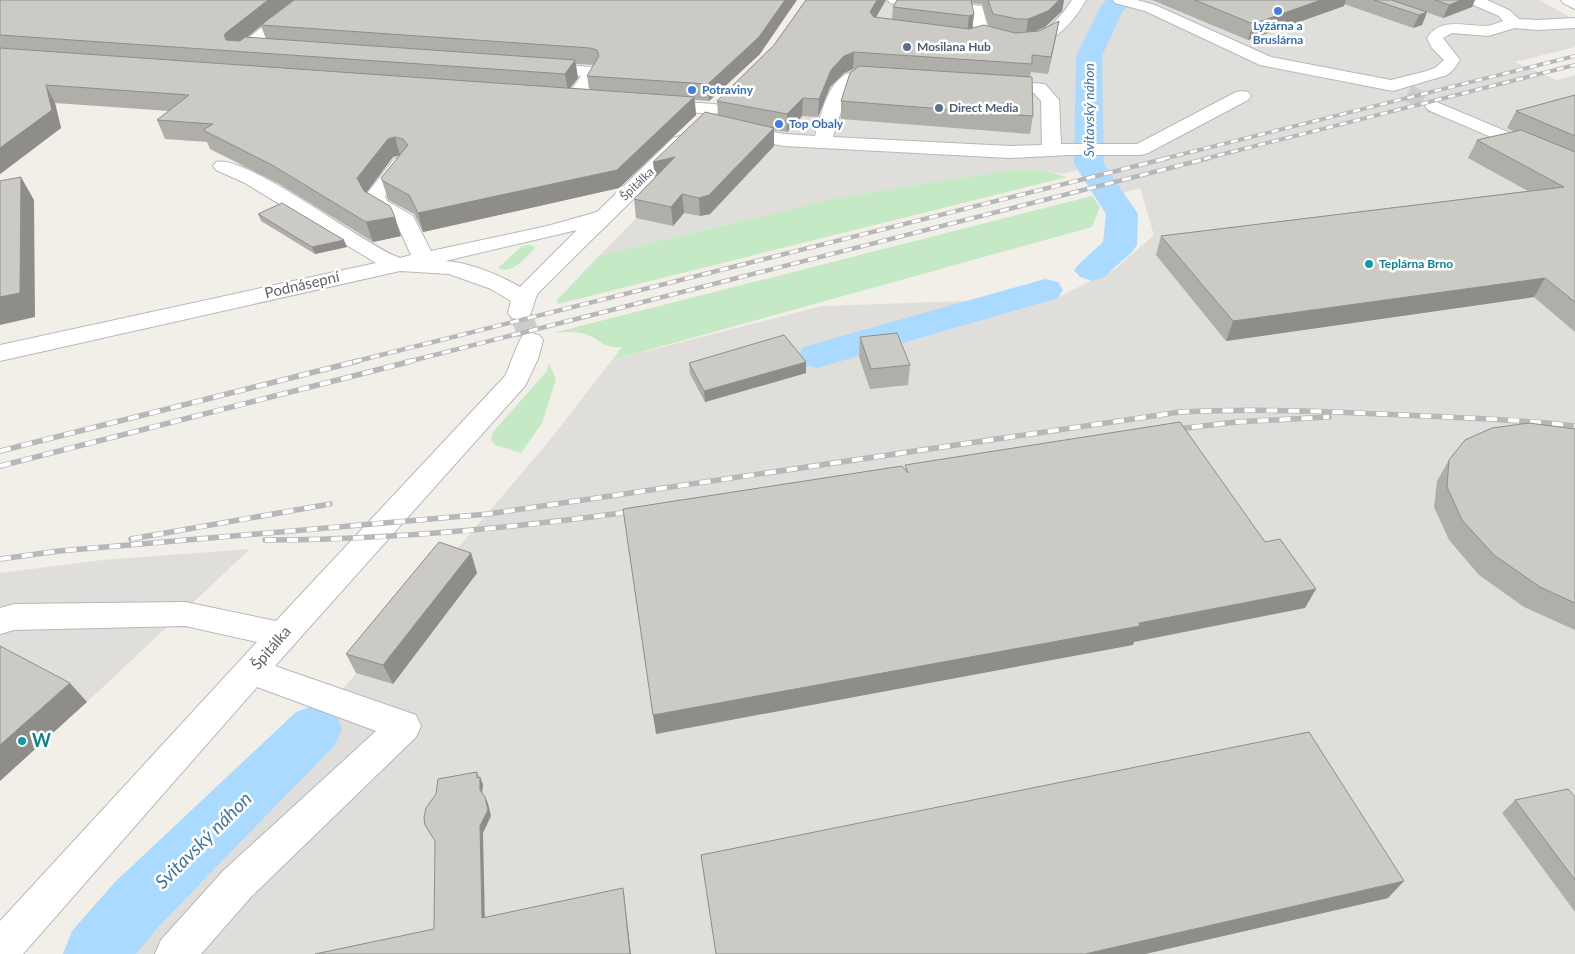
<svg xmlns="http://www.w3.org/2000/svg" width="1575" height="954" viewBox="0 0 1575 954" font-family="Lato,sans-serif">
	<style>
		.industrial { fill: #e0deda }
		.green { fill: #c5e8c5 }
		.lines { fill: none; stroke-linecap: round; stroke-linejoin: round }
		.canal { fill: #aadaff; fill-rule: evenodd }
		.minor-tunnel-far1 { stroke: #ccccc8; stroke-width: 17; stroke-dasharray: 17 9; stroke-linecap: butt }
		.minor-tunnel { stroke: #ccccc8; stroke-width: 22; stroke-dasharray: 22 11; stroke-linecap: butt }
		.minor-casing { stroke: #b5b8bc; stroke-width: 2 }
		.minor { fill: #fff; fill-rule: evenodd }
		.rail-far2-casing { stroke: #b6b7b8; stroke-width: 4 }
		.rail-far1-casing { stroke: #b6b7b8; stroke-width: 4.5 }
		.rail-casing { stroke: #b6b7b8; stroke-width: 5.5 }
		.rail-far2 { stroke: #fff; stroke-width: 2.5; stroke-dasharray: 7; stroke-linecap: butt }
		.rail-far1 { stroke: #fff; stroke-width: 3; stroke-dasharray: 9; stroke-linecap: butt }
		.rail { stroke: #fff; stroke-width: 4; stroke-dasharray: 11; stroke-linecap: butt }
		.wall { fill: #afaea9; fill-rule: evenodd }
		.shaded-wall { fill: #8f8d8a }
		.building { fill: #cccac5; stroke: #8f8d8a }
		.shop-dot { fill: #3f7fe0; stroke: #fff; stroke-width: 2 }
		.service-dot { fill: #5c6f8a; stroke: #fff; stroke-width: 2 }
		.culture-dot { fill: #0f9aa8; stroke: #fff; stroke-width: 2 }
		.labels { text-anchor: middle; stroke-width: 5; stroke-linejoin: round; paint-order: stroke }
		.far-shop-label { font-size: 12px; font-weight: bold; fill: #366cbe; stroke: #fff; text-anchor: start }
		.far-service-label { font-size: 12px; font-weight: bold; fill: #4e5e75; stroke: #fff; text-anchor: start }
		.far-street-label { font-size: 12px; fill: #5f6368; stroke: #fff }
		.far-culture-label { font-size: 12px; font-weight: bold; fill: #0d838f; stroke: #fff; text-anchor: start }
		.far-water-label { font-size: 14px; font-style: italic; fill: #4174aa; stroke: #fff }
		.street-label { font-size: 15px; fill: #5f6368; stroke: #fff }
		.near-culture-label { font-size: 18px; font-weight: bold; fill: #0d838f; stroke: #fff; text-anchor: start }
		.near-water-label { font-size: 19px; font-style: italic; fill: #4174aa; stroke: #fff }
	</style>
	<rect width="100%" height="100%" fill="#f1efe8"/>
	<path class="industrial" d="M 833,0 L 1539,0 L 1575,20 L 1575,47 L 1515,62 L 1557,80 L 1575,75 L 1575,954 L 132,954 L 157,923 L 333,743 L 302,721 L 344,688 L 446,562 L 549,441 L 612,360 L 822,306 L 1057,298 L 1115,269 L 1154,235 L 1140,188 L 1122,193 L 1104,164 L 1062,174 L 1042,170 L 1009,170 L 843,197 L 600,255 L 649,205 Z
		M 250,549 L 87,702 L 0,781 L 0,573 L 102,560 Z"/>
	<path class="green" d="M 1009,170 L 1042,170 L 1067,177 L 558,304 L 556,301 L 600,255 L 842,197 Z
		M 1092,196 L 1100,207 L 1092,227 L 612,360 L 622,347 C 601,349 602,339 585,334 C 575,331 564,332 553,333 Z
		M 529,245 L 534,246 L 534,249 C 525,258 512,275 498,268 L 522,246 Z
		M 549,363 L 556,379 L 542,423 L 521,453 L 495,445 L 491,440 L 493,432 L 547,371 Z"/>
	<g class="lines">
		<path class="canal" d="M 1106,0 L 1137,0 L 1133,5 L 1123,10 L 1102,56 L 1104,164 L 1138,214 L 1137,245 L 1132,252 L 1104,277 L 1092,281 L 1080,277 L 1074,270 L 1080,263 L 1103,242 L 1106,214 L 1074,164 L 1076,56 L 1101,6 Z
			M 1045,279 L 1058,282 L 1063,290 L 1058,298 L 817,368 L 803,365 L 798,356 L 803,347 Z
			M 315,705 L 334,712 L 342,729 L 334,746 L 159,926 L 136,954 L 63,954 L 72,931 L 115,882 L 296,712 Z"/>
		<path class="minor-tunnel-far1" d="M 1408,93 L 1434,106"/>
		<path class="minor-tunnel" d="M 520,313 L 531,340"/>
		<g class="minor-casing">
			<path id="minor" d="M 299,0 L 317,0 L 236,65 L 224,65 L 222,61 L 224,57 L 288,7 Z
				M 888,0 L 936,0 L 982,6 L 989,32 C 1027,46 1050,34 1072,0 L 1086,0 C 1058,48 1027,57 976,38 L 970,13 L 895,4 L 890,3 Z
				M 1113,0 L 1137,0 L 1155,5 L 1271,57 L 1391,80 L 1427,71 L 1435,68 L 1444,60 L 1432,48 L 1427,38 C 1441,17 1463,26 1485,26 C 1491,26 1497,23 1503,21 L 1499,16 L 1469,3 L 1467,0 L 1487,0 L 1509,10 L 1519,19 L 1537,20 L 1575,18 L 1575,28 L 1537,30 L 1515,28 L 1488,36 L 1452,33 L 1443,38 L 1460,60 L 1453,70 L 1447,75 L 1393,91 L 1260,65 L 1145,11 L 1115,3 Z
				M 1561,0 L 1575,0 L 1575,9 L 1563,3 Z
				M 541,63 L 592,67 L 598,68 L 600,72 L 580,103 L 574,104 L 568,103 L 565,99 L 581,76 L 535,72 L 533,68 L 535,64 Z
				M 854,71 L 890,74 L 893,78 L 890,82 L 884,83 L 858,81 L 848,89 L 833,137 L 1010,146 L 1042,145 L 1041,101 L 1034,93 L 988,89 L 985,85 L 988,81 L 994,80 L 1045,84 L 1059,100 L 1061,144 L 1137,144 L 1236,92 L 1242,91 L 1248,92 L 1251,96 L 1248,100 L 1148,153 L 1141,155 L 1070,155 L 1010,158 L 784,146 L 731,135 L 729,131 L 731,127 L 738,125 L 784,134 L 815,136 C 822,113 827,78 854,71 Z
				M 657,100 L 714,104 L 720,105 L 723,109 L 720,113 L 714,114 L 651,109 L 648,105 L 651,101 Z
				M 1434,101 L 1575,160 L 1575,173 L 1428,110 L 1425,106 L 1428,102 Z
				M 680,136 L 687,138 L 689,142 L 687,146 L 539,292 C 533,300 534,310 528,318 L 520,320 L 512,318 L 508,313 L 511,301 L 491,289 L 449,274 L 400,271 L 0,361 L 0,345 L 376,263 L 245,183 L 216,170 L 213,166 L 216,162 C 247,154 362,244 400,258 L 411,255 L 397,224 L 371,208 L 365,196 L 394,159 L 401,157 L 408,159 L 411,163 L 385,196 L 387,201 L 413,216 L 431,251 L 547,226 L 597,212 L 673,138 ZM 577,230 L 520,287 C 500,275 468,262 445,261 Z
				M 531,333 L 539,335 L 543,340 L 538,359 L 525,386 L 275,666 L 416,715 L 421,726 L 416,737 L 251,897 L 201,954 L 155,954 L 161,940 L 223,871 L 376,731 L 257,687 L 23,954 L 0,954 L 0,921 L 257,642 L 185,626 L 14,630 L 0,634 L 0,608 L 14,604 L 185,602 L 276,621 L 505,376 C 511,364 516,345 523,335 Z"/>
		</g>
		<use href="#minor" class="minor"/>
		<g class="rail-far2-casing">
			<path id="rail-far2" d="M 1163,159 L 1575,56
				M 1204,159 L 1575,65"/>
		</g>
		<g class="rail-far1-casing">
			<path id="rail-far1" d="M 353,362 L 1168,158
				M 407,362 L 1209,158"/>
		</g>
		<g class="rail-casing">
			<path id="rail" d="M 1170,430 L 1236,422 L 1329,417
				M 0,451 L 358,361
				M 0,466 L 412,361
				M 131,539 L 330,504
				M 265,540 C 390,540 513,528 636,511
				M 0,559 L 59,551 L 488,514 L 1180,412 C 1261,408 1342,412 1423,416 C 1474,418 1525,420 1575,426"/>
		</g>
		<use href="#rail-far2" class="rail-far2"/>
		<use href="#rail-far1" class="rail-far1"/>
		<use href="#rail" class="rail"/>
	</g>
	<path class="wall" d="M 0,0 L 760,54 L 709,101 L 695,100 L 696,115 L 619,188 L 423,232 L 414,214 L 388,200 L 387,196 L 381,178 L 399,156 L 393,157 L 367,192 L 401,236 L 373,242 L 279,184 L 210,149 L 207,142 L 165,139 L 157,120 L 169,111 L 55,103 L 61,128 L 0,174 ZM 261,26 L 266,39 L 247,37 ZM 576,64 L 593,65 L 587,76 L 589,89 L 570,88 L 578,78 Z
		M 806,0 L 886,0 L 876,18 L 892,20 L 893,7 L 897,0 L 1064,0 L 1062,11 L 1045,27 L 1036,31 L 1039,31 L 1059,21 L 1048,74 L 1031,72 L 1030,77 L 1033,116 L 1030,134 L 841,119 L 841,101 L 855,69 L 853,69 L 844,73 L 830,87 L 818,117 L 802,116 L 787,132 L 774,130 L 774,146 L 710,214 L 700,216 L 684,213 L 673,226 L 636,218 L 634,199 L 718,115 L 717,101 L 774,45 ZM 971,3 L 982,4 L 989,27 L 972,28 L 974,14 Z
		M 1152,0 L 1475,0 L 1472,7 L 1443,18 L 1412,7 L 1427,12 L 1422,25 L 1413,28 L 1344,4 L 1344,6 L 1248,40 Z
		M 1575,95 L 1575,332 L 1534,297 L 1226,341 L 1156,255 L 1161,236 L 1528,191 L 1468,158 L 1477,140 L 1515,132 L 1507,128 L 1516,111 Z
		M 258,214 L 347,247 L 315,254 L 261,221 Z
		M 860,337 L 910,365 L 908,385 L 870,389 L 859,357 Z
		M 806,362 L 806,373 L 705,402 L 690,374 L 689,363 Z
		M 1575,429 L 1575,630 L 1524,607 L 1479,575 L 1449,540 L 1434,507 L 1437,481 L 1449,460 Z
		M 471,553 L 477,573 L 393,684 L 356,673 L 346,654 Z
		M 1575,797 L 1575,912 L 1502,813 L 1515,800 Z
		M 701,855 L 1388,898 L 1145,954 L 716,954 Z"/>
	<path class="shaded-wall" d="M 268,0 L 296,0 L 261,25 L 261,26 L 233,49 L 231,51 L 224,35 L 227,32 Z
		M 785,0 L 797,0 L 760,54 L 709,101 L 708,84 Z
		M 877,0 L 886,0 L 869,28 L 870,12 Z
		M 1059,0 L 1064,0 L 1062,11 L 1045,27 L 1026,35 L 1028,19 Z
		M 1321,0 L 1346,0 L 1344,6 L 1248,40 L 1253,24 Z
		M 1461,0 L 1475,0 L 1472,7 L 1443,18 L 1449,5 Z
		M 1427,12 L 1422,25 L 1413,28 L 1419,15 Z
		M 974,14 L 972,31 L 967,32 L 969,16 Z
		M 1059,21 L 1056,37 L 1048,74 L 1051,57 Z
		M 854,52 L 853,69 L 844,73 L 830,87 L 818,117 L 819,99 L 831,70 L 844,56 Z
		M 575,60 L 578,78 L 568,91 L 565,74 Z
		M 46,85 L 55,103 L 61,128 L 0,174 L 0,148 Z
		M 694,97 L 696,115 L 619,188 L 423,232 L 418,213 Z
		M 803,98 L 802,116 L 787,132 L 787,114 Z
		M 774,128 L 774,146 L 710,214 L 700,216 L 699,198 Z
		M 395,137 L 400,155 L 393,157 L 363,197 L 357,178 L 388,139 Z
		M 675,157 L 655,180 L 653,162 Z
		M 21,177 L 34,200 L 35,317 L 0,325 L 0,297 Z
		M 682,194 L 684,213 L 673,226 L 671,207 Z
		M 395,217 L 401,236 L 373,242 L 366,222 Z
		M 344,240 L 347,247 L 315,254 L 312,247 Z
		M 1545,278 L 1534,297 L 1226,341 L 1233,321 Z
		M 806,362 L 806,373 L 705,402 L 704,391 Z
		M 471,553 L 477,573 L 393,684 L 383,665 Z
		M 1316,589 L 1305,608 L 1134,642 L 1133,645 L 656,734 L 653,715 L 1139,623 Z
		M 70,683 L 87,702 L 0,781 L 0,745 Z
		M 477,772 L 480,780 L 480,777 L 483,784 L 482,797 L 480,790 Z
		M 485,797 L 488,803 L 491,816 L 483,833 L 485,924 L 482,918 L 480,826 Z
		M 1404,881 L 1388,898 L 1145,954 L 1085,954 Z
		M 623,888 L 624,894 L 631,954 L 630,954 Z"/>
	<path class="building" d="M 0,0 L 268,0 L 227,32 L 224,35 L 226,40 L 240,41 L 245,37 L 575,60 L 565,74 L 0,35 Z
		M 294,0 L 785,0 L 759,37 L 708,84 L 587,76 L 599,56 L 597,50 L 590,48 L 261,25 Z
		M 806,0 L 877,0 L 870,12 L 874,17 L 969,29 L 984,25 L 1015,33 L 1039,31 L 1059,21 L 1051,57 L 1032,55 L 1032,64 L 854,52 L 844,56 L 831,70 L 819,99 L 803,98 L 787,114 L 717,101 L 774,45 Z
		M 897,0 L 971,0 L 974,14 L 969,16 L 893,7 Z
		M 988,0 L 1059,0 L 1048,11 L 1028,19 L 1018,19 L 993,14 Z
		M 1195,0 L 1321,0 L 1253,24 Z
		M 1374,0 L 1391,0 L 1427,12 L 1419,15 Z
		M 1435,0 L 1461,0 L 1449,5 Z
		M 0,48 L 694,97 L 617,170 L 418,213 L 409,195 L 383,181 L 381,178 L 408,145 L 403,139 L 395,137 L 388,139 L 357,178 L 364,191 L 390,206 L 395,217 L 366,222 L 272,165 L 203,130 L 213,124 L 157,120 L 189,95 L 46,85 L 52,110 L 0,148 Z
		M 859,66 L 1032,77 L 1033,116 L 841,101 L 850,73 Z
		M 1575,95 L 1575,136 L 1516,111 Z
		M 705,112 L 774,128 L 709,195 L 699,198 L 682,194 L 671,207 L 634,199 L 675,157 L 653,162 Z
		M 1521,130 L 1575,152 L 1575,302 L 1545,278 L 1233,321 L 1161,236 L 1564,187 L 1477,140 Z
		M 21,177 L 20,293 L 0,297 L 0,181 Z
		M 282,203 L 344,240 L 312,247 L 258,214 Z
		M 897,333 L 910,365 L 871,369 L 860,337 Z
		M 784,335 L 806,362 L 704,391 L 689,363 Z
		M 1180,422 L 1265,542 L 1280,539 L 1316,589 L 1139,623 L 1140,626 L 653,715 L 623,509 L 902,466 L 908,473 L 905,465 Z
		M 1529,423 L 1575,429 L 1575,603 L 1540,587 L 1494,555 L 1462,520 L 1447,487 L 1449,460 L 1465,440 L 1492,428 Z
		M 439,542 L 471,553 L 383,665 L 346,654 Z
		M 0,646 L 70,683 L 0,745 Z
		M 1309,732 L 1404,881 L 1085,954 L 716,954 L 701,855 Z
		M 477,772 L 477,778 L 480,777 L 480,790 L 485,797 L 488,810 L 480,826 L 482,918 L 623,888 L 630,954 L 315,954 L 434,929 L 435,841 L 425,825 L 424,817 L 426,808 L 436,794 L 438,779 Z
		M 1568,789 L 1575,797 L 1575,880 L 1515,800 Z"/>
	<g class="shop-dot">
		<circle cx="1278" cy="11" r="5"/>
		<circle cx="692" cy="90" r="5"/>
		<circle cx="779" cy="124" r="5"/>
	</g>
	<g class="service-dot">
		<circle cx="907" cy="47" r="5"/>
		<circle cx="939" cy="108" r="5"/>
	</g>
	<g class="culture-dot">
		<circle cx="1369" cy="264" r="5"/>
		<circle cx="22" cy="741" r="5"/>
	</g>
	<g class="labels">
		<g class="far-shop-label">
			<text x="1278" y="30" text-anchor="middle">Lyžárna a<tspan x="1278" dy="14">Bruslárna</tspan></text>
			<text x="702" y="94">Potraviny</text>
			<text x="789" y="128">Top Obaly</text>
		</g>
		<g class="far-service-label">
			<text x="917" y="51">Mosilana Hub</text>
			<text x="949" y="112">Direct Media</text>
		</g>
		<g class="far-street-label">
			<text transform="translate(637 184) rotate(-44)" y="4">Špitálka</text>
		</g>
		<g class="far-culture-label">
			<text x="1379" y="268">Teplárna Brno</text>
		</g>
		<g class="far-water-label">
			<text transform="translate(1089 110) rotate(-90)" y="5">Svitavský náhon</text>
		</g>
		<g class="street-label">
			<text transform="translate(302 285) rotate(-13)" y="5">Podnásepní</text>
			<text transform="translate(271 648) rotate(-49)" y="5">Špitálka</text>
		</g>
		<g class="near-culture-label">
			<text x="32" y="747">W</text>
		</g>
		<g class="near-water-label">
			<text transform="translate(203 840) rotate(-45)" y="7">Svitavský náhon</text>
		</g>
	</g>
</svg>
